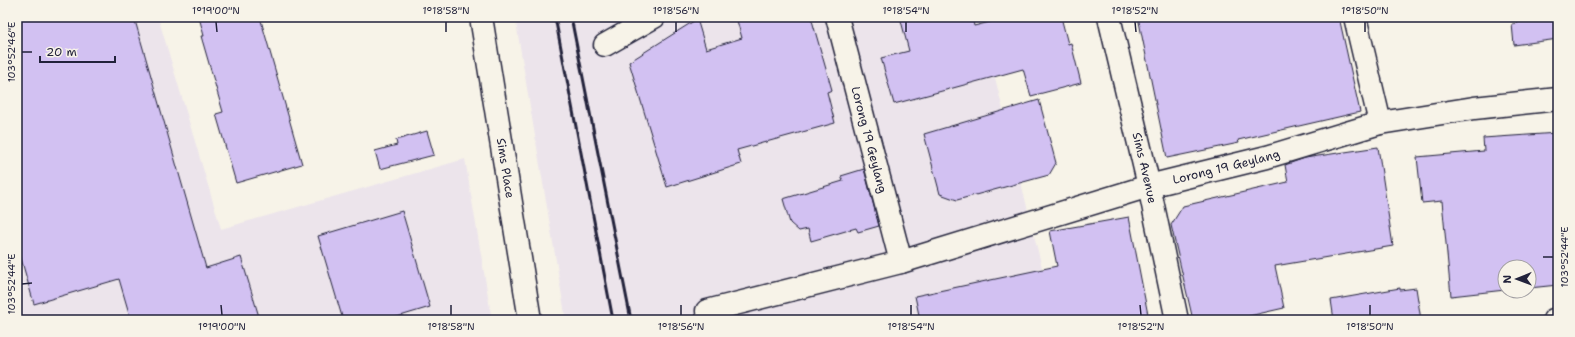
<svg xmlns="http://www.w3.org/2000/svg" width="1575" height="337" viewBox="0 0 1575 337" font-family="'Shantell Sans',sans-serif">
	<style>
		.built { fill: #ece4eb }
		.building { fill: #d2c1f2; stroke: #22223b }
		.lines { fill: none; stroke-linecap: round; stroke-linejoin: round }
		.minor-casing { stroke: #22223b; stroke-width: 25 }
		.primary-casing { stroke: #22223b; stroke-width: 25 }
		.minor { stroke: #f7f3e8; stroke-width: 22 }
		.primary { stroke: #f7f3e8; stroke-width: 22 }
		.rail { stroke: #22223b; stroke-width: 3 }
		.ticks { fill: none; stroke: #22223b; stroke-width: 1.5 }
		.labels { text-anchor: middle; stroke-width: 4; stroke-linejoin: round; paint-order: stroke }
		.street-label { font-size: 12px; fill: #22223b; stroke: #f7f3e8 }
		.neatline { fill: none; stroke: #22223b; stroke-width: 1.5 }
		.ticks-label { font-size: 10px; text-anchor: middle; fill: #22223b }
	</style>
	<rect width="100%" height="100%" fill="#f7f3e8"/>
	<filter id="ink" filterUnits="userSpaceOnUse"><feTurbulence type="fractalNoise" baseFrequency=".025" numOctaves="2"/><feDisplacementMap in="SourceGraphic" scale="8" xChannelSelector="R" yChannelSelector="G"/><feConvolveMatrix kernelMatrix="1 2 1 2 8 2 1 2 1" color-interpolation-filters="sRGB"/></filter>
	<g filter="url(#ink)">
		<path class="built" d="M 17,17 L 158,17 L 221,229 L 465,159 L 492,320 L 17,320 Z
			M 515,17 L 980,17 L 1055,320 L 566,320 Z"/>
		<path class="building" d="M 17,17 L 134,17 L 206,268 L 241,257 L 260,320 L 131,320 L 119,279 L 34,304 L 17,244 Z
			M 199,17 L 260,17 L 302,164 L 236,183 L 216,114 L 223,112 L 201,36 L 204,36 Z
			M 736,17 L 811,17 L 832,90 L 827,92 L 835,123 L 737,150 L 741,164 L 667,187 L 629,62 L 697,19 L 706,49 L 742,38 Z
			M 900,17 L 972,17 L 974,26 L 1010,17 L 1061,17 L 1068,44 L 1071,43 L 1081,83 L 1031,96 L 1023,69 L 894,104 L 881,58 L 909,51 Z
			M 1138,17 L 1339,17 L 1360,112 L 1238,140 L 1239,143 L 1167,158 Z
			M 1517,17 L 1558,17 L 1558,39 L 1514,45 L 1512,24 L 1518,23 Z
			M 1039,100 L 1056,163 L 1049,175 L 957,200 L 940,194 L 924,134 Z
			M 427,131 L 434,155 L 380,169 L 375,151 L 397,145 L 396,140 Z
			M 1558,133 L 1558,285 L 1529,288 L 1529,267 L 1505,267 L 1505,290 L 1451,296 L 1442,201 L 1422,203 L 1417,157 L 1484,151 L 1483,138 Z
			M 1378,147 L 1393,246 L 1275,266 L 1284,308 L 1249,316 L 1250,320 L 1193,320 L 1171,225 L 1183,206 L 1288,182 L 1285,165 L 1305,158 Z
			M 864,169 L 879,226 L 858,232 L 856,228 L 811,241 L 808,229 L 799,231 L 790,223 L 783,199 L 843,181 L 841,176 Z
			M 402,211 L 430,307 L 387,320 L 343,320 L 318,236 Z
			M 1129,217 L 1149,320 L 920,320 L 915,296 L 1057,266 L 1050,231 Z
			M 1400,288 L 1400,290 L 1416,288 L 1421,320 L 1334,320 L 1331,300 Z"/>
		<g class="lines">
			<g class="minor-casing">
				<g id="minor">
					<path id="s1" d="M 481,17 L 530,320"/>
					<path id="s2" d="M 837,17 L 901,262"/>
					<path d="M 1355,17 L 1380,123"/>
					<path d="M 605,45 L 654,17"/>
					<path id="s3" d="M 707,311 L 901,262 L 1149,186 L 1267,157 L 1380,123 L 1474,108 L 1558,99"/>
					<path d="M 1554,320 L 1558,319"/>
				</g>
			</g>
			<g class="primary-casing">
				<g id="primary">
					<path id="s4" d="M 1109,17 L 1149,186 L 1177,320"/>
				</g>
			</g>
			<use href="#minor" class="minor"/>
			<use href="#primary" class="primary"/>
			<path class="rail" d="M 555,17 L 613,320
				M 571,17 L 631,320"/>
		</g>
	</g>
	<path class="ticks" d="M 216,22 L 217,32M 446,22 L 446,32M 676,22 L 676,32M 906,22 L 906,32M 1135,22 L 1136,32M 1365,22 L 1365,32M 22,52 L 32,52M 1543,257 L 1553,257M 22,284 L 32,283M 221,305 L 222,315M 451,305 L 451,315M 681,305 L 681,315M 911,305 L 911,315M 1140,305 L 1141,315M 1370,305 L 1370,315"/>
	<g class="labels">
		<g class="street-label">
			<text dy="4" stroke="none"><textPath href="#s2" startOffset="127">Lorong 19 Geylang</textPath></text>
			<text dy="4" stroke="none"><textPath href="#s3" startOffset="539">Lorong 19 Geylang</textPath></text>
			<text dy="4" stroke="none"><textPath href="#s4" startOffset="155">Sims Avenue</textPath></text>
			<text dy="4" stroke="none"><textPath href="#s1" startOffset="153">Sims Place</textPath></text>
		</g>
	</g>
	<rect width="1575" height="337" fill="none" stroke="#f7f3e8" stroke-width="44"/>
	<g transform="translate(1517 279) rotate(269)"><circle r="19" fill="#f7f3e8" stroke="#a29fa3"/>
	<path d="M0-3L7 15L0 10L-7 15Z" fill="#22223b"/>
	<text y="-6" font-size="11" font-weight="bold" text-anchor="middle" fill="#22223b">N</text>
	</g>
	<path d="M40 56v6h75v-6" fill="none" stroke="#22223b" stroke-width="2"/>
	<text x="46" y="56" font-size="12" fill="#22223b" stroke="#f7f3e8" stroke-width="3" paint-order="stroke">20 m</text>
	<rect x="22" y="22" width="1531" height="293" class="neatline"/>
	<g class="ticks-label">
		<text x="216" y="14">1°19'00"N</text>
		<text x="446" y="14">1°18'58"N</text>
		<text x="676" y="14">1°18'56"N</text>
		<text x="906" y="14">1°18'54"N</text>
		<text x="1135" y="14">1°18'52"N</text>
		<text x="1365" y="14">1°18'50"N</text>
		<text transform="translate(11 52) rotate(-90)" y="4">103°52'46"E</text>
		<text transform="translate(1564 257) rotate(-90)" y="4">103°52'44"E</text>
		<text transform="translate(11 284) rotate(-90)" y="4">103°52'44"E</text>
		<text x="222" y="330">1°19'00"N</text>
		<text x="451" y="330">1°18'58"N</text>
		<text x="681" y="330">1°18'56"N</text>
		<text x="911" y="330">1°18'54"N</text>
		<text x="1141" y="330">1°18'52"N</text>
		<text x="1370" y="330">1°18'50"N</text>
	</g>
</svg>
